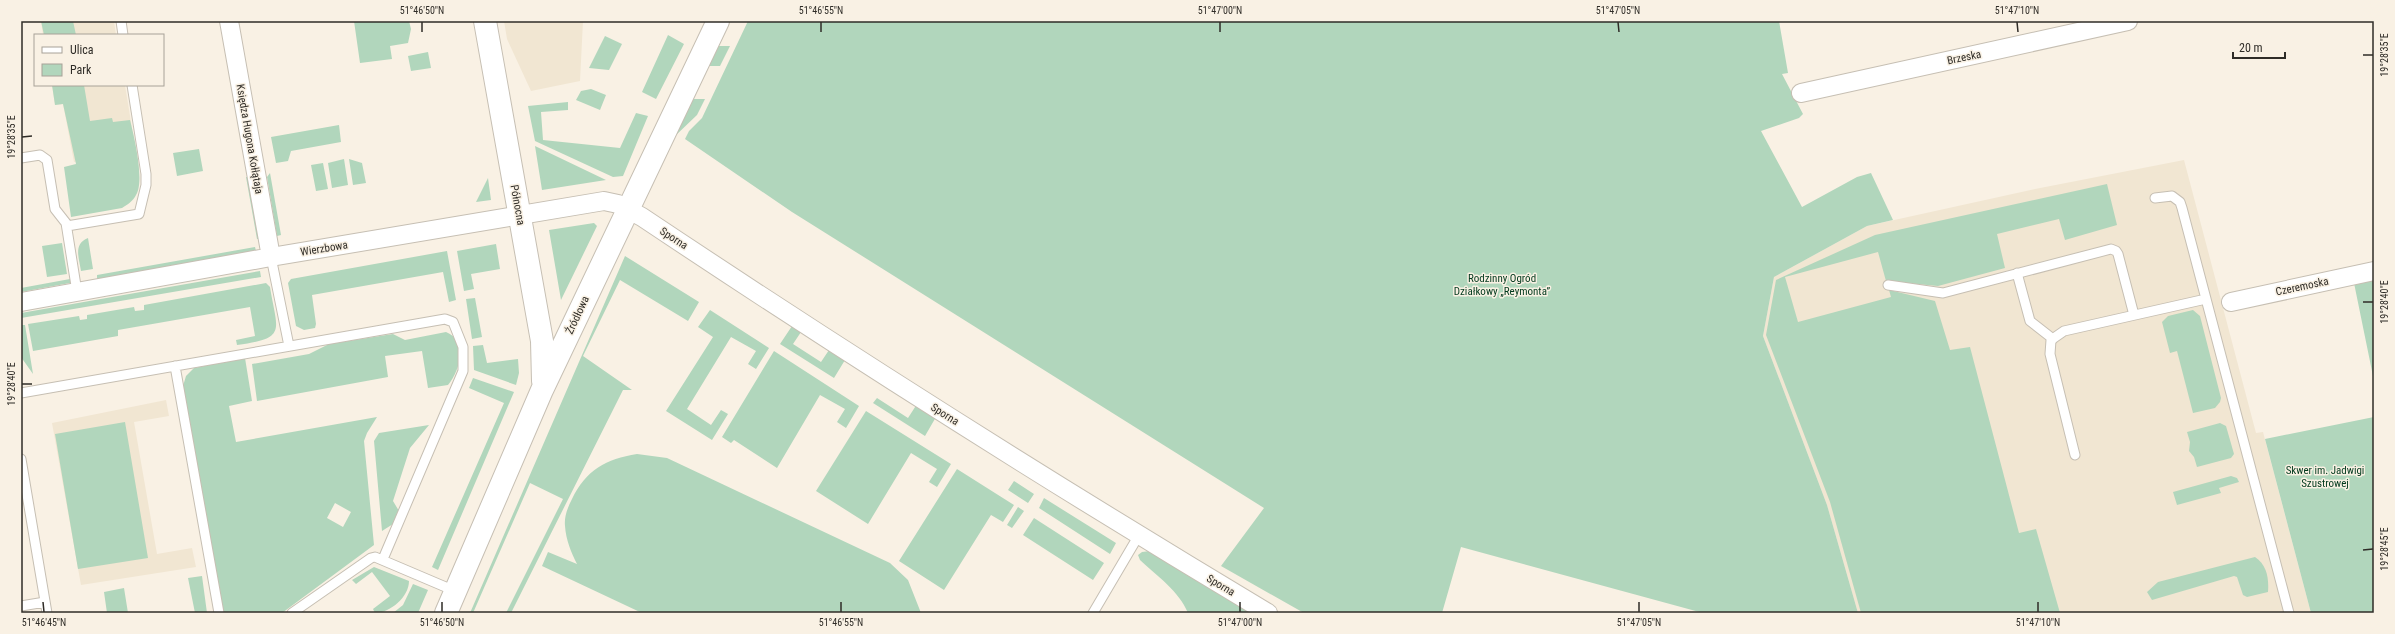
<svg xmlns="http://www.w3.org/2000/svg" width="2395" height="634" viewBox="0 0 2395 634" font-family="'Roboto Condensed',sans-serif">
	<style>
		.built { fill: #f1e6d2 }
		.green { fill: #b1d6bc; fill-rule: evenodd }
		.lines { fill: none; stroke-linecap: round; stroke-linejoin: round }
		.lane-casing { stroke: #c6bfb3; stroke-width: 11 }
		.street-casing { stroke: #c6bfb3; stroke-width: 20 }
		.secondary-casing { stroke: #c6bfb3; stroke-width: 24 }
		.lane { stroke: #fff; stroke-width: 9 }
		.street { stroke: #fff; stroke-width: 18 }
		.secondary { stroke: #fff; stroke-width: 22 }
		.ticks { fill: none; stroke: #2f2c27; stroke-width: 1.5 }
		.labels { text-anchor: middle; stroke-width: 3; stroke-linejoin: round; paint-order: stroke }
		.street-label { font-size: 11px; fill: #2f2c27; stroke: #f9f1e4 }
		.park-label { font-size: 11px; fill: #01391c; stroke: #f9f1e4 }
		.neatline { fill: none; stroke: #2f2c27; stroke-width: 1.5 }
		.ticks-label { font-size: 10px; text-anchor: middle; fill: #2f2c27 }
	</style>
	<rect width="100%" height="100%" fill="#f9f1e4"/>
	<path class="built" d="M 41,21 L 114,21 L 116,35 L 43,35 Z
		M 504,21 L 583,21 L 580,81 L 531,91 L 507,39 Z
		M 52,85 L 125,85 L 136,153 L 74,162 L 63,104 L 55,105 Z
		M 2184,160 L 2256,433 L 2263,432 L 2311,613 L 1858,613 L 1827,505 L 1763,336 L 1774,277 L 1867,226 L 2035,189 Z
		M 166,400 L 169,416 L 134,422 L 157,554 L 192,548 L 196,567 L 81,585 L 52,423 Z"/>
	<path class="green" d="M 41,21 L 73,21 L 76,35 L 44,35 Z
		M 354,21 L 409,21 L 411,29 L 408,43 L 390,46 L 392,59 L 360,63 Z
		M 748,21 L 1779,21 L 1788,73 L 1782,74 L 1803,114 L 1799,118 L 1761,131 L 1802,207 L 1857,177 L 1871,173 L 1893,220 L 1867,226 L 1774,277 L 1763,336 L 1827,505 L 1858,613 L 1703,613 L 1461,547 L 1442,613 L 1304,613 L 1221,566 L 1264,508 L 792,212 L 685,139 L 689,131 L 702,118 Z
		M 668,35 L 684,44 L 656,99 L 642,92 Z
		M 605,36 L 622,44 L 609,70 L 589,68 Z
		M 718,46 L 730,46 L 720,66 L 708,66 Z
		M 428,52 L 431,68 L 411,71 L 408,56 Z
		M 52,85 L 84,85 L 90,121 L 112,118 L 113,122 L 130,120 C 134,136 145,181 136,195 C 133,201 127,205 122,208 L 71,217 L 64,167 L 76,164 L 63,104 L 55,105 Z
		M 591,89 L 606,95 L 600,110 L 576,100 L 581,91 Z
		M 693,99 L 705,99 L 697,115 L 674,137 Z
		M 568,102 L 568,110 L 541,112 L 543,140 L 620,148 L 636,113 L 648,116 L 623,176 L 613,177 L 535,141 L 528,106 Z
		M 339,125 L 341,142 L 291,151 L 288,161 L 276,163 L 271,137 Z
		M 535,146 L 606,180 L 542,190 Z
		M 199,149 L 203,171 L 177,176 L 173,153 Z
		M 344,159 L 348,185 L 332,188 L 328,163 Z
		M 349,159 L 362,163 L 366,183 L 353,185 Z
		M 323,163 L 328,189 L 316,191 L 311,165 Z
		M 270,173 L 281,235 L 277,236 L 267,177 Z
		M 246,177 L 249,177 L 260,239 L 257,239 Z
		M 488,178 L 491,200 L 476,202 Z
		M 2107,184 L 2117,225 L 2065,240 L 2059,219 L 1997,234 L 2005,268 L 1938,286 L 1886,281 L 1878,252 L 1785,277 L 1798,322 L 1891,297 L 1889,290 L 1935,301 L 1950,350 L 1970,347 L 2019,533 L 2036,529 L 2060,613 L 1861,613 L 1830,502 L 1766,335 L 1776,280 L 1875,235 Z
		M 594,223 L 597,226 L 561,300 L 549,230 Z
		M 88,238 L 93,269 L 81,271 C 79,258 73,244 88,238 Z
		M 62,243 L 67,274 L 47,277 L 42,246 Z
		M 496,244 L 500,269 L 471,274 L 474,289 L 464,291 L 457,251 Z
		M 255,247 L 256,251 L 97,279 L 97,275 Z
		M 447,251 L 456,300 L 449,302 L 443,272 L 312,295 L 316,324 L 315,328 L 304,330 L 296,326 L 288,283 L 291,279 Z
		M 625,256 L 699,302 L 688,321 L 620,280 L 583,356 L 632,390 L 623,390 L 511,613 L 506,613 L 563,499 L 530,483 L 473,613 L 470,613 Z
		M 260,271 L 261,277 L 21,318 L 21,313 Z
		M 70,279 L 70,283 L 21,292 L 21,288 Z
		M 2374,279 L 2374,381 L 2354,283 Z
		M 266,283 L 270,287 C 277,331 288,338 237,345 L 236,340 L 255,336 L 250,307 L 118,330 L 118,336 L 33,351 L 28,324 L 79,316 L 80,320 L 87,319 L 87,315 L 134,307 L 135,311 L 144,310 L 144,305 Z
		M 475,298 L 482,337 L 472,339 L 466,299 Z
		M 710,310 L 769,348 L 756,369 L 748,364 L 756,351 L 731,337 L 687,409 L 711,425 L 721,410 L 728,414 L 712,440 L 666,411 L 713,337 L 698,327 Z
		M 2193,310 L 2200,316 L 2221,398 L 2220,402 L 2215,408 L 2193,413 L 2177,351 L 2170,353 L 2162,322 L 2168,316 Z
		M 21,325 L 25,325 L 33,374 L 21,357 Z
		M 792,326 L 801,332 L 793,344 L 821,362 L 829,350 L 845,360 L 834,378 L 780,344 Z
		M 446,332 C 468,341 460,371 448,385 L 428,388 L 422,351 L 385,356 L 388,377 L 257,401 L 252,364 L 309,354 L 329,344 L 393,334 L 405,340 Z
		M 483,345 L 487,363 L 518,359 L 519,373 L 516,385 L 474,370 L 473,346 Z
		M 774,351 L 859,406 L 846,428 L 837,422 L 845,409 L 820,395 L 777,468 L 734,440 L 731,443 L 722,437 Z
		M 245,358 L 252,401 L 229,406 L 236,442 L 377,417 L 367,433 L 364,441 L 374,545 L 282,613 L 223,613 L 183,386 L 186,376 L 194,368 ZM 335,503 L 351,512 L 343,527 L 327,518 Z
		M 473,378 L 514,392 L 438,570 L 432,567 L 504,403 L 469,388 Z
		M 877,398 L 908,418 L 917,404 L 936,417 L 925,436 L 873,403 Z
		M 866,411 L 951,464 L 937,487 L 929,482 L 937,469 L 911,453 L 868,524 L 816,491 Z
		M 2374,417 L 2374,613 L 2311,613 L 2265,439 Z
		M 125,422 L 148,558 L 78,569 L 55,434 Z
		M 2220,423 L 2226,426 L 2234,454 L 2231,458 L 2197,467 L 2194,457 L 2189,451 L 2190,442 L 2187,432 Z
		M 429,425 L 410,448 L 393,501 L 399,511 L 393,524 L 382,531 L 374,441 L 379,433 Z
		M 637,454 L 667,458 L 890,563 L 908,580 L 921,613 L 642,613 L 542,566 L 548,552 L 577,564 C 571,552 566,540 565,526 C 564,516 568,507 572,499 C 586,470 606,459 637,454 Z
		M 957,469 L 1014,505 L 1003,522 L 991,515 L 944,590 L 899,561 Z
		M 2231,476 L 2237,478 L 2239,482 L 2219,488 L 2221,493 L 2177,505 L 2173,492 Z
		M 1014,481 L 1034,494 L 1028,503 L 1008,490 Z
		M 1044,498 L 1116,543 L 1110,554 L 1039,508 Z
		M 1018,507 L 1024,511 L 1012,528 L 1007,525 Z
		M 1034,518 L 1104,563 L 1093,580 L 1023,535 Z
		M 1150,551 L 1199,582 L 1254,613 L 1188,613 C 1179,591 1157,576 1140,560 L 1138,555 L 1142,552 Z
		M 2255,557 C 2267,565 2269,578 2268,592 L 2247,597 L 2243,595 L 2237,577 L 2234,576 L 2152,600 L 2147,592 L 2158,582 Z
		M 374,567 L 409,581 C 409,597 390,613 375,613 L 373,609 L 390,596 L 372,572 L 356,584 L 352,580 Z
		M 202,576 L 207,613 L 195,613 L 188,578 Z
		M 413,584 L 428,590 L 418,613 L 393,613 L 403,605 Z
		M 124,588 L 128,613 L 107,613 L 104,592 Z"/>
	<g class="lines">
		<g class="lane-casing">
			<path id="lane" d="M 121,21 L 123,35
				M 21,158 L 40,155 L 47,160 L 55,209 L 66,223 L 77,292
				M 2155,198 L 2172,196 L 2180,202 L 2182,208 L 2289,613
				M 67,226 L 139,214 L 146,185 L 146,174 L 132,85
				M 271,257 L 289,346
				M 2017,273 L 2030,321 L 2053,339
				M 1888,285 L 1943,293 L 2111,249 L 2116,251 L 2118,254 L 2134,315
				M 175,366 L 219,613
				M 21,393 L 445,319 L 453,322 L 463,347 L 463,371 L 383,559
				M 2075,455 L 2050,354 L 2051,340 L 2064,331 L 2206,299
				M 21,459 L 47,613
				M 21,606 L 45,602
				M 292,613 L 371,558 L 375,557 L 455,591
				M 1093,613 L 1139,535"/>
		</g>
		<g class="street-casing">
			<path id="street" d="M 229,21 L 271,257
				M 1801,93 L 2128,21
				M 21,302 L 271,257 L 604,201 L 618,204 L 642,217 C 847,354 1056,486 1268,613
				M 2231,302 L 2374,271"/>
		</g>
		<g class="secondary-casing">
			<path id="secondary" d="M 485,21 L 542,341 L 543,381
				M 446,613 L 542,390 L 718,21"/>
		</g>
		<use href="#lane" class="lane"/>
		<use href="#street" class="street"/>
		<use href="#secondary" class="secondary"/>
	</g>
	<path class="ticks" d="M 422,22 L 422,32M 821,22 L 821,32M 1220,22 L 1220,32M 1618,22 L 1619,32M 2017,22 L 2018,32M 2363,55 L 2373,55M 22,137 L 32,136M 2363,302 L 2373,302M 22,384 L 32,384M 2363,550 L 2373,549M 43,602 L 44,612M 442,602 L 442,612M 841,602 L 841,612M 1240,602 L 1240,612M 1639,602 L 1639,612M 2038,602 L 2038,612"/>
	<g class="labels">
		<g class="street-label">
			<text transform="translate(1964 57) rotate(-12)" y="4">Brzeska</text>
			<text transform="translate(250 139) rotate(80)" y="4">Księdza Hugona Kołłątaja</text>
			<text transform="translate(518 205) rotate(80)" y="4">Północna</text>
			<text transform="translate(674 238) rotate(33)" y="4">Sporna</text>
			<text transform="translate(324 248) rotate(-9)" y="4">Wierzbowa</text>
			<text transform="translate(2302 286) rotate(-12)" y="4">Czeremoska</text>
			<text transform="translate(577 315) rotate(-65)" y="4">Źródłowa</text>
			<text transform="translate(945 414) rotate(32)" y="4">Sporna</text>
			<text transform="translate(1221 585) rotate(31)" y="4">Sporna</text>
		</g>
		<g class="park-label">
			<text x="1502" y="282">Rodzinny Ogród<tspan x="1502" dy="13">Działkowy „Reymonta”</tspan></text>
			<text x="2325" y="474">Skwer im. Jadwigi<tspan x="2325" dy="13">Szustrowej</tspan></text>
		</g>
	</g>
	<rect width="2395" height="634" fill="none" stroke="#f9f1e4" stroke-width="44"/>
	<rect x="34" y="34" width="130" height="52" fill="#f9f1e4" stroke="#a8a298"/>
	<rect x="42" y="47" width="20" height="6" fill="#ffffff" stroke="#a8a298"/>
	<text x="70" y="54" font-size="12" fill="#2f2c27">Ulica</text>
	<rect x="42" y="64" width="20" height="12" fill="#b1d6bc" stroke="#a8a298"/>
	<text x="70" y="74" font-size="12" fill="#2f2c27">Park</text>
	<path d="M2233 52v6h52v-6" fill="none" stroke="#2f2c27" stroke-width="2"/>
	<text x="2239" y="52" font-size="12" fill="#2f2c27" stroke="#f9f1e4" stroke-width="3" paint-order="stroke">20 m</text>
	<rect x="22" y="22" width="2351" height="590" class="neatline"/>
	<g class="ticks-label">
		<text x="422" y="14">51°46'50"N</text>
		<text x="821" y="14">51°46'55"N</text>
		<text x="1220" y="14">51°47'00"N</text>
		<text x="1618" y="14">51°47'05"N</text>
		<text x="2017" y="14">51°47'10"N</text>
		<text transform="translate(2384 55) rotate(-90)" y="4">19°28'35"E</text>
		<text transform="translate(11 137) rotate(-90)" y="4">19°28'35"E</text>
		<text transform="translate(2384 302) rotate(-90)" y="4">19°28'40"E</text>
		<text transform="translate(11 384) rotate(-90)" y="4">19°28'40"E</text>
		<text transform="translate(2384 549) rotate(-90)" y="4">19°28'45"E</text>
		<text x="44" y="626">51°46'45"N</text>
		<text x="442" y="626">51°46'50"N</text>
		<text x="841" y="626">51°46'55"N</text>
		<text x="1240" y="626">51°47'00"N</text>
		<text x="1639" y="626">51°47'05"N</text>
		<text x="2038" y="626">51°47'10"N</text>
	</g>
</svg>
